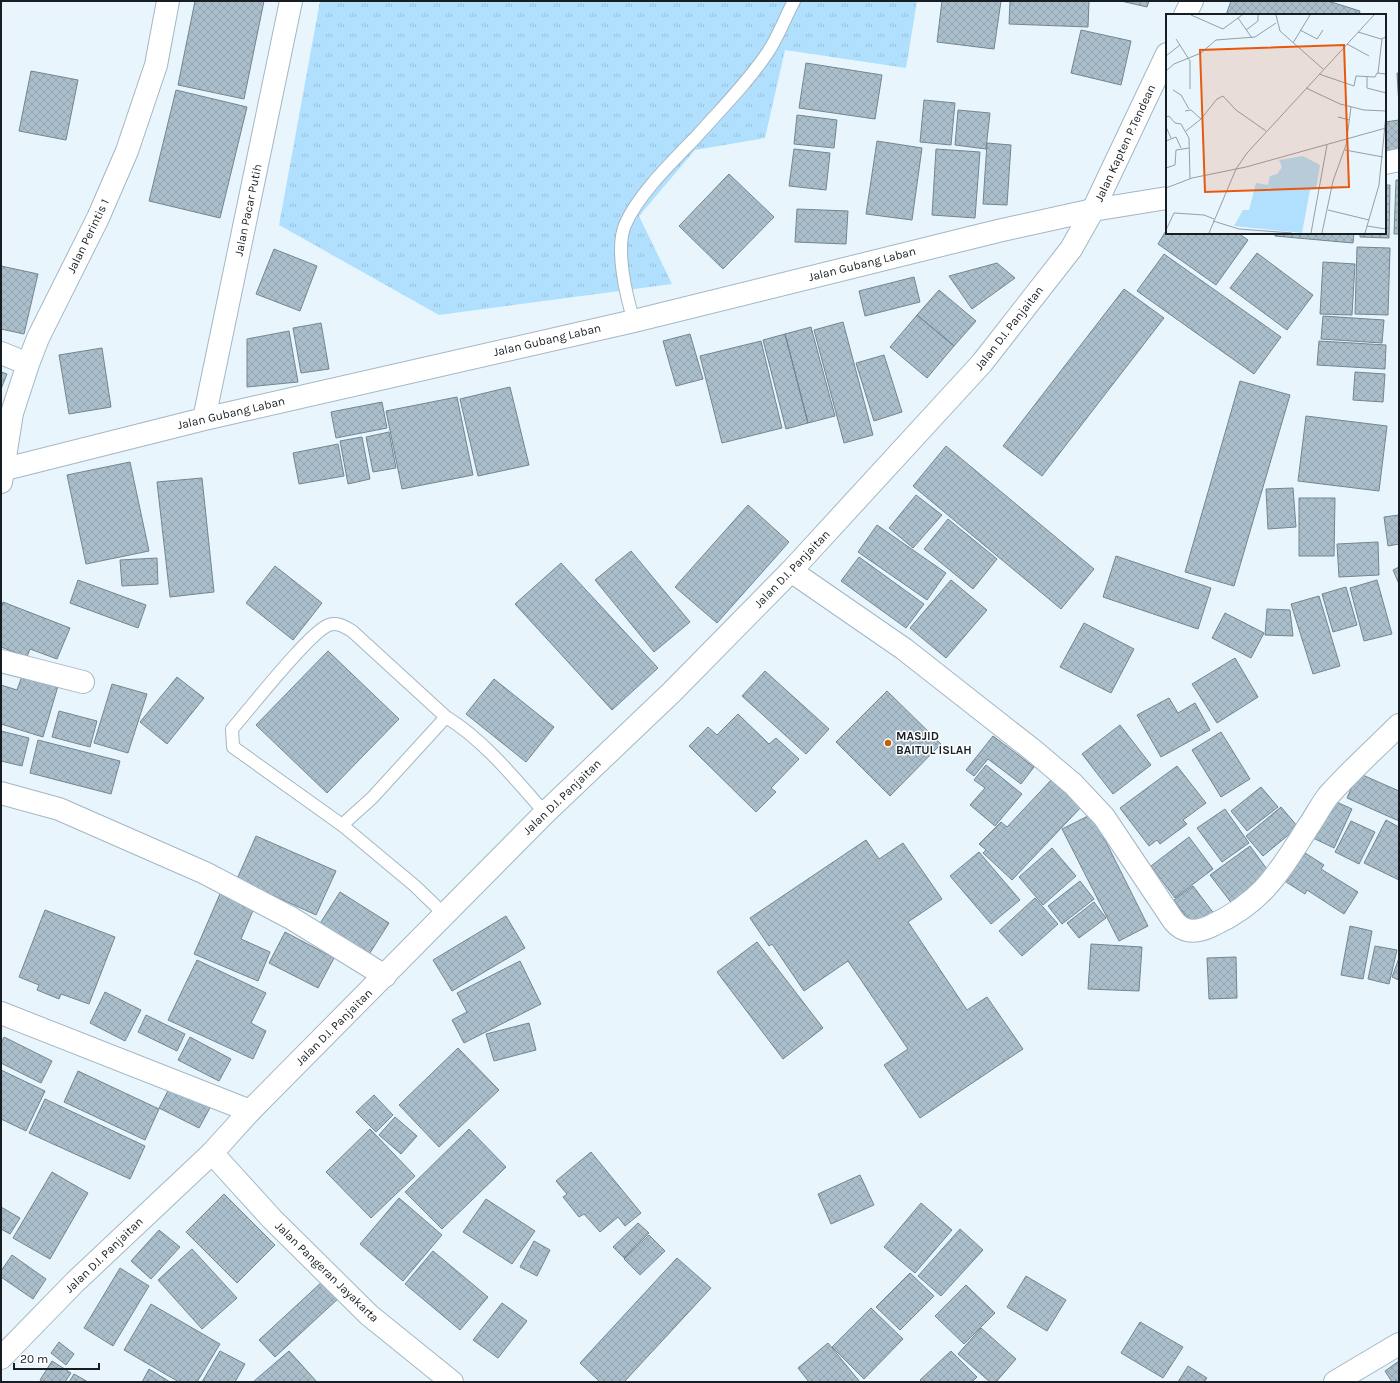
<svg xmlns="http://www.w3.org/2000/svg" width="1400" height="1383" viewBox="0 0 1400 1383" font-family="Karla,sans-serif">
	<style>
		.park { fill: url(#park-tufts) }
		.building { fill: url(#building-cross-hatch); stroke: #728692 }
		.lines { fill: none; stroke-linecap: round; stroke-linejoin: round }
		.service-casing { stroke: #a3b7c4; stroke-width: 14 }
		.minor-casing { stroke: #a3b7c4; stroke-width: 24 }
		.tertiary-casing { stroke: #a3b7c4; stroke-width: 24 }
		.service { stroke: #fff; stroke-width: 12 }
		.minor { stroke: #fff; stroke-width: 22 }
		.tertiary { stroke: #fff; stroke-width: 22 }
		.poi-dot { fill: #be6309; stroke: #fff; stroke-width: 1.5 }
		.labels { text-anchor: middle; stroke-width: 3; stroke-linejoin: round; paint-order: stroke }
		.street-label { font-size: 12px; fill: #171e23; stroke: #fff }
		.poi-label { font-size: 12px; font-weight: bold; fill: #171e23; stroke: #fff; text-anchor: start }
		.inset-road { fill: none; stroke: #949fa6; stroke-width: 1 }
		.view { fill: #e8590c; fill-opacity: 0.15; stroke: #e8590c; stroke-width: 2 }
		.inset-edge { fill: none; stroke: #171e23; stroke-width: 2 }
	</style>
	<defs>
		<pattern id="park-tufts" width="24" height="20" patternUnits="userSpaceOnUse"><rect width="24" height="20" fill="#b0e0fd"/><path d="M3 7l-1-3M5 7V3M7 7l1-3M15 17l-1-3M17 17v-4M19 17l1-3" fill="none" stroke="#97c0d9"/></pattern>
		<pattern id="building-cross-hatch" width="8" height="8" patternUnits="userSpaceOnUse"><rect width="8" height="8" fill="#aabfcb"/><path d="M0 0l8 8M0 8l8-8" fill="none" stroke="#92a4ae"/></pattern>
	</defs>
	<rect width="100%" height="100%" fill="#e8f5fd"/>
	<path class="park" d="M 320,1 L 917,1 L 906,68 L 785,50 L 765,138 L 695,150 L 639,216 L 672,284 L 439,315 L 279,225 Z"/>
	<path class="building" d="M 195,1 L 264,1 L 244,99 L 178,85 Z
		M 942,1 L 1001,1 L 994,49 L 937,42 Z
		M 1010,1 L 1089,1 L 1088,27 L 1009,24 Z
		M 1121,1 L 1149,1 L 1147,7 Z
		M 1231,1 L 1328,1 L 1360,11 L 1359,15 L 1226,15 Z
		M 1081,30 L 1131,41 L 1121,85 L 1071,73 Z
		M 806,63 L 882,75 L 875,119 L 799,108 Z
		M 31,71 L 78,80 L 66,140 L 19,131 Z
		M 1397,73 L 1399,73 L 1399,106 Z
		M 176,90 L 247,107 L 220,218 L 149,201 Z
		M 924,100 L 955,103 L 951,145 L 920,142 Z
		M 958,110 L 990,113 L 986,149 L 955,145 Z
		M 797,115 L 837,120 L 834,148 L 794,144 Z
		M 1399,120 L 1399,153 L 1385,154 L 1385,122 Z
		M 877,141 L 922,148 L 912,220 L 866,214 Z
		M 987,143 L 1011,145 L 1007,205 L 983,204 Z
		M 794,149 L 830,153 L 826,190 L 789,186 Z
		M 936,149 L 980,152 L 975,218 L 932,215 Z
		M 729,174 L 774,217 L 723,269 L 679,226 Z
		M 1396,180 L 1399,180 L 1399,234 L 1394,234 Z
		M 1385,185 L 1390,185 L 1389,238 L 1360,237 L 1360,233 L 1385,233 Z
		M 797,209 L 848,211 L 846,244 L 795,242 Z
		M 1167,229 L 1167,233 L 1238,233 L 1248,240 L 1216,285 L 1158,244 Z
		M 1275,233 L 1354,233 L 1353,243 L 1275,236 Z
		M 1357,247 L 1390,248 L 1388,315 L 1355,314 Z
		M 274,249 L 317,266 L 300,311 L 256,294 Z
		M 1257,253 L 1313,295 L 1287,330 L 1230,288 Z
		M 1164,254 L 1281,337 L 1254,374 L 1137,291 Z
		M 1323,262 L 1355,264 L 1352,315 L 1320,314 Z
		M 997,263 L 1015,278 L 972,309 L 949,276 Z
		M 1,266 L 38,274 L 24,334 L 1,329 Z
		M 914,277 L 920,302 L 865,316 L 859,291 Z
		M 1124,289 L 1164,318 L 1042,476 L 1003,446 Z
		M 939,290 L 976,321 L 954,346 L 917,315 Z
		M 917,315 L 954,346 L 927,378 L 890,347 Z
		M 1323,316 L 1384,320 L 1382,343 L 1321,339 Z
		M 843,322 L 873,435 L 844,443 L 814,330 Z
		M 321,323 L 329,369 L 301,373 L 293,328 Z
		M 811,327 L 835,416 L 808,423 L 785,334 Z
		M 289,331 L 298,382 L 247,387 L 247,339 Z
		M 690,334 L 703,379 L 676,386 L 663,341 Z
		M 785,334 L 808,423 L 786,429 L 763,340 Z
		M 761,341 L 782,428 L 722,443 L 700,356 Z
		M 1319,341 L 1386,345 L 1385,369 L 1317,365 Z
		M 102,348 L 111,407 L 69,414 L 59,355 Z
		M 884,355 L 902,412 L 874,421 L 856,363 Z
		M 1,372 L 7,374 L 1,389 Z
		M 1355,372 L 1385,374 L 1383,402 L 1353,400 Z
		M 1240,381 L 1290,395 L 1234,586 L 1185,572 Z
		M 510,387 L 529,465 L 478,476 L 460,399 Z
		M 457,397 L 473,475 L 402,489 L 386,411 Z
		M 382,402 L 387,428 L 336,438 L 331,412 Z
		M 1306,416 L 1387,426 L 1379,491 L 1298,481 Z
		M 389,432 L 396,468 L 373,472 L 366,437 Z
		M 362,437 L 370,479 L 348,484 L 340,441 Z
		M 338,444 L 344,476 L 299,484 L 293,453 Z
		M 946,446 L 1094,569 L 1061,609 L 913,486 Z
		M 130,462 L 149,551 L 86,564 L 67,475 Z
		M 202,478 L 214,592 L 170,597 L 157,482 Z
		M 1293,488 L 1296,527 L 1268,529 L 1266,489 Z
		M 916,495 L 942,515 L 913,548 L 889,528 Z
		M 1299,498 L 1335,498 L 1334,556 L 1299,556 Z
		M 748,505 L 789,542 L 717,623 L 675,587 Z
		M 1399,515 L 1399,544 L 1388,546 L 1384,517 Z
		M 948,519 L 997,559 L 973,589 L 924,549 Z
		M 877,525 L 946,573 L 927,600 L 858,552 Z
		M 1378,542 L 1379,575 L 1339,577 L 1337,544 Z
		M 631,551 L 690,622 L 654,652 L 595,580 Z
		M 1116,556 L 1211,588 L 1198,629 L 1103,597 Z
		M 859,557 L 924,604 L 906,628 L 841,581 Z
		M 157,558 L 158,584 L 122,586 L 120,560 Z
		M 561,563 L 658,668 L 612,710 L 515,604 Z
		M 275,566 L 322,603 L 293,640 L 246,603 Z
		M 1399,567 L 1399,584 L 1393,570 Z
		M 78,580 L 146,605 L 138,628 L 70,603 Z
		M 951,580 L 987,610 L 946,658 L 910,628 Z
		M 1377,580 L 1392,634 L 1364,641 L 1350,588 Z
		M 1346,587 L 1357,625 L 1333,632 L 1322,594 Z
		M 1319,596 L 1340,666 L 1313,674 L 1291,604 Z
		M 3,602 L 70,628 L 57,659 L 30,649 L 27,657 L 1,647 L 1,608 Z
		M 1267,609 L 1290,610 L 1293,636 L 1265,635 Z
		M 1225,613 L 1264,633 L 1251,658 L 1212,638 Z
		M 1084,623 L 1134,649 L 1111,693 L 1060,667 Z
		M 328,651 L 399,719 L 327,793 L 256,725 Z
		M 1235,658 L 1258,697 L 1217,723 L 1192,684 Z
		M 765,671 L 829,729 L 806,754 L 742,696 Z
		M 22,676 L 58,686 L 43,737 L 1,724 L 1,685 L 17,690 Z
		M 177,677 L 204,698 L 167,744 L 140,722 Z
		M 494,679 L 554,727 L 526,762 L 466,714 Z
		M 112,684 L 147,694 L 128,753 L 94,743 Z
		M 887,691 L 941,744 L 890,796 L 836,742 Z
		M 1169,698 L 1178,713 L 1195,703 L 1210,730 L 1161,757 L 1137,715 Z
		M 59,711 L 97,721 L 90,747 L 52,737 Z
		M 738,714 L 769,744 L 776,738 L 799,759 L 771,788 L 776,792 L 756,812 L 689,746 L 708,727 L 717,735 Z
		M 1120,725 L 1151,765 L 1113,794 L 1082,754 Z
		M 1,731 L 29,738 L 22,766 L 1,761 Z
		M 1221,732 L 1250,779 L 1221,797 L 1192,750 Z
		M 993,736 L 1034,767 L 1021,784 L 988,759 L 974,776 L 966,770 Z
		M 38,740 L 120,761 L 111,794 L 30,773 Z
		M 986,765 L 1022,794 L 995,826 L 970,805 L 985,788 L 974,780 Z
		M 1177,766 L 1206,803 L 1183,820 L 1187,824 L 1160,844 L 1157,840 L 1149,846 L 1120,808 Z
		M 1358,773 L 1399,791 L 1399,821 L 1347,798 Z
		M 1054,777 L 1084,804 L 1012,880 L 983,853 L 986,850 L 979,844 L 1001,822 L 1007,827 Z
		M 1261,787 L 1278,807 L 1247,831 L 1231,811 Z
		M 1330,799 L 1352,809 L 1334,848 L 1311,837 Z
		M 1281,807 L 1298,827 L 1263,856 L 1246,836 Z
		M 1225,809 L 1249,843 L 1222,862 L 1197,828 Z
		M 1092,814 L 1148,926 L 1119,941 L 1062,829 Z
		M 1386,820 L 1399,827 L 1399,880 L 1364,863 Z
		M 1351,821 L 1375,832 L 1359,864 L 1335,852 Z
		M 256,836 L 336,871 L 316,915 L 237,879 Z
		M 1189,837 L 1213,869 L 1175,898 L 1151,866 Z
		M 866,840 L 879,859 L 903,843 L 942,899 L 908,922 L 967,1010 L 987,997 L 1023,1049 L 920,1118 L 884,1065 L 908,1049 L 848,961 L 804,991 L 772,944 L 769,946 L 750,918 Z
		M 1250,846 L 1272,876 L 1233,905 L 1210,875 Z
		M 1052,848 L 1076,876 L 1043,905 L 1019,877 Z
		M 1302,851 L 1324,865 L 1321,869 L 1358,892 L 1344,914 L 1307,890 L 1305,894 L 1283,880 Z
		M 979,852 L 1020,900 L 991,924 L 950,876 Z
		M 1080,881 L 1094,899 L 1062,924 L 1048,906 Z
		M 1193,886 L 1215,915 L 1196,930 L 1174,900 Z
		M 340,892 L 389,923 L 368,956 L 319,925 Z
		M 220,894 L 254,908 L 241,939 L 270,952 L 258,981 L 194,954 Z
		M 1035,898 L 1058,924 L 1022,956 L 999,931 Z
		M 1094,902 L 1106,918 L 1079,938 L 1067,923 Z
		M 45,910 L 115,937 L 89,1004 L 61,994 L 59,999 L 37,990 L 39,985 L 19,977 Z
		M 506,916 L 525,948 L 452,991 L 433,960 Z
		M 1350,926 L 1372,931 L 1363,979 L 1341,975 Z
		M 285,932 L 334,958 L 318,988 L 269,963 Z
		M 757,942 L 823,1028 L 783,1059 L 717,972 Z
		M 1091,944 L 1142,947 L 1139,991 L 1088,989 Z
		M 1375,946 L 1397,950 L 1389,984 L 1368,979 Z
		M 1236,957 L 1237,998 L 1209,999 L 1207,958 Z
		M 1399,958 L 1399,980 L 1392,977 Z
		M 197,960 L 266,993 L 251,1023 L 266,1031 L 253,1059 L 168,1020 Z
		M 520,961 L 541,1004 L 464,1043 L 452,1020 L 467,1012 L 457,993 Z
		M 105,992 L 141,1010 L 125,1041 L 90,1023 Z
		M 146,1015 L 185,1034 L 177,1051 L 138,1032 Z
		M 529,1023 L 536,1050 L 494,1061 L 486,1034 Z
		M 4,1037 L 52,1061 L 41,1083 L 1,1063 L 1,1043 Z
		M 190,1037 L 231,1059 L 219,1081 L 178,1060 Z
		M 458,1048 L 499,1090 L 439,1147 L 399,1105 Z
		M 1,1070 L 45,1091 L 26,1131 L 1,1119 Z
		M 78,1071 L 159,1109 L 145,1140 L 64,1102 Z
		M 171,1085 L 211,1106 L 199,1128 L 159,1108 Z
		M 374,1095 L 393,1115 L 376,1132 L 356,1112 Z
		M 45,1099 L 145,1146 L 130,1179 L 29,1133 Z
		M 395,1117 L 417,1136 L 401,1154 L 379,1135 Z
		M 370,1129 L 415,1176 L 371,1218 L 326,1172 Z
		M 469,1129 L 506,1167 L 442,1229 L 405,1192 Z
		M 591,1152 L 641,1213 L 625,1226 L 618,1217 L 600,1232 L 584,1214 L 579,1217 L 563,1197 L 567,1194 L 556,1181 Z
		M 52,1172 L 88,1193 L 50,1259 L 13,1238 Z
		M 860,1175 L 874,1205 L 831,1224 L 818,1194 Z
		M 224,1194 L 275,1245 L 237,1283 L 186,1232 Z
		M 399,1198 L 442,1235 L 403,1281 L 360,1244 Z
		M 486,1199 L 535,1231 L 512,1264 L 463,1232 Z
		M 921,1203 L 952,1230 L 915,1273 L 884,1247 Z
		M 1,1207 L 20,1218 L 10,1234 L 1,1229 Z
		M 638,1223 L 649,1233 L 624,1258 L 613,1247 Z
		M 960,1229 L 983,1250 L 941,1296 L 918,1276 Z
		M 159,1230 L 180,1247 L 151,1279 L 131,1261 Z
		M 649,1235 L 665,1251 L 640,1275 L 624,1259 Z
		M 534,1241 L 550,1250 L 537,1276 L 520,1267 Z
		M 192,1249 L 237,1298 L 202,1329 L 158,1280 Z
		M 433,1251 L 488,1297 L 460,1330 L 405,1284 Z
		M 12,1255 L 46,1279 L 33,1299 L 1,1277 L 1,1271 Z
		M 677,1258 L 711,1288 L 624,1382 L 600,1382 L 580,1363 Z
		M 120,1268 L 149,1286 L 113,1346 L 84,1328 Z
		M 910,1273 L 934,1296 L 900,1330 L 876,1307 Z
		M 1026,1276 L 1066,1300 L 1047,1331 L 1007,1307 Z
		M 324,1280 L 340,1297 L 275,1357 L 259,1340 Z
		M 966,1285 L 995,1313 L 964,1344 L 935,1316 Z
		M 502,1303 L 527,1321 L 498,1358 L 473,1340 Z
		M 151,1304 L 220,1344 L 197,1382 L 179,1382 L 124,1350 Z
		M 871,1308 L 903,1339 L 864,1379 L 832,1347 Z
		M 1140,1322 L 1183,1347 L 1163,1378 L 1121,1353 Z
		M 981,1328 L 1016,1359 L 996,1382 L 990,1382 L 958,1354 Z
		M 59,1342 L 74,1354 L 66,1365 L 51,1353 Z
		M 828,1343 L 860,1382 L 809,1382 L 798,1368 Z
		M 220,1351 L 245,1364 L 235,1382 L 202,1382 Z
		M 289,1351 L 317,1382 L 253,1382 Z
		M 951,1351 L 977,1377 L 972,1382 L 922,1382 L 920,1380 Z
		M 52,1361 L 71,1373 L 65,1382 L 43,1382 L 40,1380 Z
		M 1399,1361 L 1399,1382 L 1392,1382 L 1385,1371 Z
		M 1188,1366 L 1207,1378 L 1204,1382 L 1178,1382 Z
		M 149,1369 L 170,1382 L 142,1382 Z
		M 74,1374 L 88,1382 L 69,1382 Z"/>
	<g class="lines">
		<g class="service-casing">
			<path id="service" d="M 634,321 C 626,296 615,249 625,225 C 638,194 674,160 697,136 C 721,109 748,82 768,52 C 778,37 785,18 794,1
				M 342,825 L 233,747 L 232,729 C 249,710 310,631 329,625 C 338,622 345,627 352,631 L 446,717
				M 445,915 L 415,886 L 342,825 L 372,798 L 446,717 C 484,740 516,780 545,813"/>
		</g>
		<g class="minor-casing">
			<path id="minor" d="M 1,353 L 28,364
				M 204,419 L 291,1
				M 1,470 L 204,419 L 634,321 L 998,231 L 1093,210
				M 1,482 L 12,413 L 28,364 L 38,338 L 98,218 L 127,151 L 156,65 L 168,1
				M 791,571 L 904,649 L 1034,751 L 1073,784 L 1104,817 L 1173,920 C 1184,934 1197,933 1213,925 C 1264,901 1279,872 1308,827 C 1315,817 1321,805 1328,796 C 1350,771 1376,748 1399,725
				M 1,661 L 83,682
				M 1,793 L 59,809 L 205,873 L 291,918 L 385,976
				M 1,1013 L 250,1111
				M 212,1153 L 272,1219 L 369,1315 L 452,1382
				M 1335,1382 L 1399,1344"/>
		</g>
		<g class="tertiary-casing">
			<path id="tertiary" d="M 1185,15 L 1192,1
				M 1385,163 L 1399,160
				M 1093,210 L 1167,198
				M 1,1358 L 75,1282 L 212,1153 L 250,1111 L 545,813 L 672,692 L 791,571 L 982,363 L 1071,249 L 1093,210 L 1167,54"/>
		</g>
		<use href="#service" class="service"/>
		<use href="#minor" class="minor"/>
		<use href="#tertiary" class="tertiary"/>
	</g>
	<circle class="poi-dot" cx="888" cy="743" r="4"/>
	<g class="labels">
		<g class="street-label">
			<text transform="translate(1125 143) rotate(-65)" y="4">Jalan Kapten P.Tendean</text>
			<text transform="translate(248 210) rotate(-78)" y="4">Jalan Pacar Putih</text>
			<text transform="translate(88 236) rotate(-64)" y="4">Jalan Perintis 1</text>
			<text transform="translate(862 264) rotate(-14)" y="4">Jalan Gubang Laban</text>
			<text transform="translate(1009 328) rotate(-52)" y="4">Jalan D.I. Panjaitan</text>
			<text transform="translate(547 340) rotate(-13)" y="4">Jalan Gubang Laban</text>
			<text transform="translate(231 413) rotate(-13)" y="4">Jalan Gubang Laban</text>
			<text transform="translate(792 569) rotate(-46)" y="4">Jalan D.I. Panjaitan</text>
			<text transform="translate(562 797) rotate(-44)" y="4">Jalan D.I. Panjaitan</text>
			<text transform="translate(334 1027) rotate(-45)" y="4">Jalan D.I. Panjaitan</text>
			<text transform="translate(104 1255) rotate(-44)" y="4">Jalan D.I. Panjaitan</text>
			<text transform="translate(327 1272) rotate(44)" y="4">Jalan Pangeran Jayakarta</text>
		</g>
		<g class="poi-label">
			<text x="896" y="740">MASJID<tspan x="896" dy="14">BAITUL ISLAH</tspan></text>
		</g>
	</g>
	<g transform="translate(1166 14)">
		<rect width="220" height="220" fill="#e8f5fd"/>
		<path d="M 137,142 L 154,151 L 150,175 L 144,176 L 136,219 L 68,212 L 77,196 L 83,196 L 90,169 L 102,171 L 104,162 L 111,160 L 116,153 L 113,146 Z" fill="#b0e0fd"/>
		<path class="inset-road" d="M 25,1 L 57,15 L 76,1M 110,1 L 114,17 L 157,55M 72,4 L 86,24M 80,16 L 92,7 L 92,1M 134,16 L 151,25 L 157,16M 192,18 L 215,25 L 220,23M 10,25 L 24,47 L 24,75M 127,29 L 144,1M 181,30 L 203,42M 0,42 L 14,31M 0,57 L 8,50 L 35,39 L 50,26 L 89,23 L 110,9M 212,59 L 216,25M 153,60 L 188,72 L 190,62 L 209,63 L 211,59 L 220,60M 201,63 L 201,74 L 220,79M 140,74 L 174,90 L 198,96 L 220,97M 7,76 L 15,81 L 23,95M 19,97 L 25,96 L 35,105 L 51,85 L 57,82 L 70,96 L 100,117M 0,103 L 3,102 L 9,109 L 15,110 L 23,124 L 24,165M 172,103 L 184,106M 0,113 L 5,124M 20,117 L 35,105M 0,127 L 10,123 L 15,134M 179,136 L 217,143M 0,154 L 9,151 L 10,136 L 23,134M 0,174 L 26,164 L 80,153 L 220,114M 162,196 L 203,206M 47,207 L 73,215 L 126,219M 201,212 L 220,215M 0,216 L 8,199 L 38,201 L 48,205M 43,219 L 70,155 L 81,139 L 208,1M 145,219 L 161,131M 156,219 L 167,167 L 180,131 L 185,93M 199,219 L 213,171 L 220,101"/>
		<path class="view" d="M 178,31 L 183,173 L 39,178 L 34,36 Z"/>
		<rect width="220" height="220" class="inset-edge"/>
	</g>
	<rect width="1400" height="1383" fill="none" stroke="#171e23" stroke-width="4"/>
	<path d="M14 1363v6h85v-6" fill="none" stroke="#171e23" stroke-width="2"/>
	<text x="20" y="1363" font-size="12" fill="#171e23" stroke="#ffffff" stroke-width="3" paint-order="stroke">20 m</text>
</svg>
